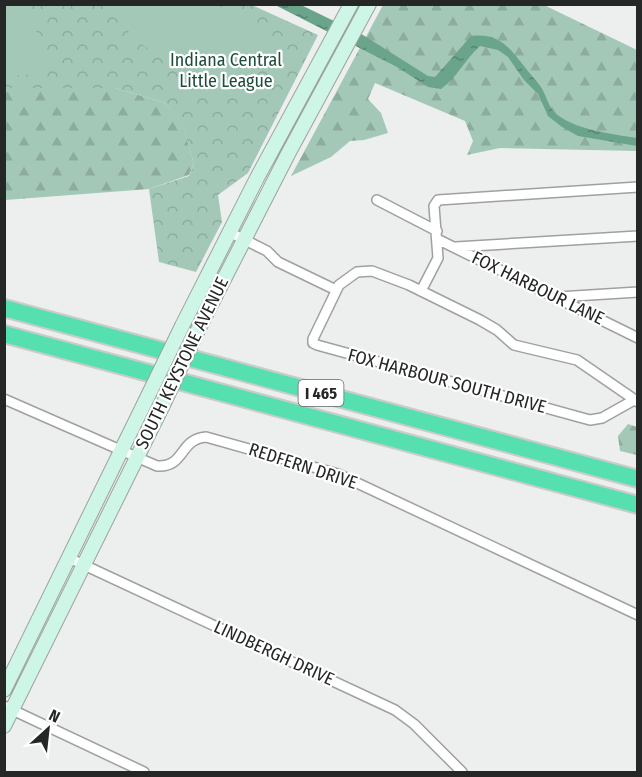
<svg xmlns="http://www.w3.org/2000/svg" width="642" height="777" viewBox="0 0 642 777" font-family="'Fira Sans Condensed',sans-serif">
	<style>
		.forest { fill: url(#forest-firs) }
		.park { fill: url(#park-crowns) }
		.garden { fill: #a4c8b8 }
		.water { fill: url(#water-ripples) }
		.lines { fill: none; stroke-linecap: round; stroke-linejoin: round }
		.street-casing { stroke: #9ea19f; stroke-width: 12 }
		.secondary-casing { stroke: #9ea19f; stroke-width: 16 }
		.highway-casing { stroke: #cbcbcb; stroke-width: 20 }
		.street { stroke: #fff; stroke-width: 9 }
		.secondary { stroke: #cdf6e7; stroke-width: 14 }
		.highway { stroke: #57e0af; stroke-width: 16 }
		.secondary-bridge-casing { stroke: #9ea19f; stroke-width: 16; stroke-linecap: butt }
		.secondary-bridge { stroke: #cdf6e7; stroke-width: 14 }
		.labels { text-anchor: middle; stroke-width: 4.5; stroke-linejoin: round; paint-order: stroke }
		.shield { fill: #fff; stroke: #666767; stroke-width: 1.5 }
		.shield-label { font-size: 16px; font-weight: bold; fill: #252626 }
		.park-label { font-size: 18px; fill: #1d4d3b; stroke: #fff }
		.street-label { font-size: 18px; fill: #252626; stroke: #fff }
	</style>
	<defs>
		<pattern id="forest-firs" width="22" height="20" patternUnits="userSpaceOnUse" patternTransform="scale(1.5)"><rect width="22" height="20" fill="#a4c8b8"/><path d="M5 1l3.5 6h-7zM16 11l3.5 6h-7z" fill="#8dac9e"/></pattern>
		<pattern id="park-crowns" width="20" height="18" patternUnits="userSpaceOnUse" patternTransform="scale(1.5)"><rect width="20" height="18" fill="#a4c8b8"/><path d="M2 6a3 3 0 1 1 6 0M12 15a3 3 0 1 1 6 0" fill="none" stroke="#8dac9e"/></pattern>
		<pattern id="water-ripples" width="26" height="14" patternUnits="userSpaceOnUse" patternTransform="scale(1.5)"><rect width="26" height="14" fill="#6aa48b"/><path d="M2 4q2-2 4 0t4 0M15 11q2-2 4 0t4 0" fill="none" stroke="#578571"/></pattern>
	</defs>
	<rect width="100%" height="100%" fill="#ecefee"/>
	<path class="forest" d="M 383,5 L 544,5 L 637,50 L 637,151 L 500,148 L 467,155 L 473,141 L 465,121 L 375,83 L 368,99 L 381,113 L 388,133 L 364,140 L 350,141 L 331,157 L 291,176 Z
		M 5,88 L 115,88 L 165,103 L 182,122 L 194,164 L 189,175 L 149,189 L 5,200 Z
		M 628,424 L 637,427 L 637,455 L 620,451 L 618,436 Z"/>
	<path class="park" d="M 5,5 L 252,5 L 318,35 L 248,173 L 218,195 L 222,222 L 196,272 L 159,262 L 149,189 L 189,176 L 194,164 L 182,123 L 165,103 L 115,88 L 5,88 Z"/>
	<path class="garden" d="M 5,4 L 26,5 L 51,68 L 25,75 L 5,76 Z
		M 108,5 L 196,5 L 196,18 L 200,5 C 225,4 241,13 262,28 L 259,32 L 270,39 L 271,47 L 264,58 L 266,60 L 262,67 L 220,105 L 216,106 C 198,89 183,67 189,41 L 170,65 L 127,33 L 129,31 L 107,10 Z"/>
	<path class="water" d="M 275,5 L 301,5 L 363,35 L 428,76 L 435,77 L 471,36 C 499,33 508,46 524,66 C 529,73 536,80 541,87 C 546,95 548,105 554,112 C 573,130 613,134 637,138 L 637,146 L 578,136 L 562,127 L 548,116 L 538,94 L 524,80 L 508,57 L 498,50 L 480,46 C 465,59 457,78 441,89 L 428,87 L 397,67 Z"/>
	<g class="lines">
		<g class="street-casing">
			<path id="street" d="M 377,200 L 437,231
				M 229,232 L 267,251 L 278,262 L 336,290
				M 437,239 L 638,338
				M 456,247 L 638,236
				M 421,291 L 438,258 L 434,206 L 438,200 L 638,187
				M 558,297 L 638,292
				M 4,399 L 157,466 C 185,468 179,439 206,437 L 338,474 L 638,615
				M 634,400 L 602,418 L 590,420 L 317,345 L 313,343 L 313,339 L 339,285 L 357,272 L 372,271 L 409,285 L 480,320 L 497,330 L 514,345 L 577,360 L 638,402
				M 69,558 L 395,710 L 414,724 L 462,772
				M 4,706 L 144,772"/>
		</g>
		<g class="secondary-casing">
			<path id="secondary" d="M 182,326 L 257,178 L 351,4
				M 198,330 L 288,154 L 369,4
				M 4,690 L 145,402
				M 4,726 L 162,407"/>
		</g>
		<g class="highway-casing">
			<path id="highway" d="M 4,308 L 638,479
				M 4,334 L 638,505"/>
		</g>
		<use href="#street" class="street"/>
		<use href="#secondary" class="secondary"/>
		<use href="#highway" class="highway"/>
		<g class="secondary-bridge-casing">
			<path id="secondary-bridge" d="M 145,402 L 182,326
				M 162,407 L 198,330"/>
		</g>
		<use href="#secondary-bridge" class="secondary-bridge"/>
	</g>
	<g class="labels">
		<rect class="shield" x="298.5" y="380" width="45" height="26" rx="4.5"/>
		<g class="shield-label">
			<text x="321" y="399">I 465</text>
		</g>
		<g class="park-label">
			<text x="226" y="66">Indiana Central<tspan x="226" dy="21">Little League</tspan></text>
		</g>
		<g class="street-label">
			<text transform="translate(538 288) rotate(26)" y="6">FOX HARBOUR LANE</text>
			<text transform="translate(182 363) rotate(-64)" y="6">SOUTH KEYSTONE AVENUE</text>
			<text transform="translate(447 381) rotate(15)" y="6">FOX HARBOUR SOUTH DRIVE</text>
			<text transform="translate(303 466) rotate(18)" y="6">REDFERN DRIVE</text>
			<text transform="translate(274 653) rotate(25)" y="6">LINDBERGH DRIVE</text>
		</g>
	</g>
	<rect width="642" height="777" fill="none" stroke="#252626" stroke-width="12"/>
	<g transform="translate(48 729) rotate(27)" stroke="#ffffff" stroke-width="4.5" paint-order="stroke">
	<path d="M0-4.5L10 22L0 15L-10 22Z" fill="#252626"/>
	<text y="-9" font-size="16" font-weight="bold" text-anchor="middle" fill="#252626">N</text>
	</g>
</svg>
